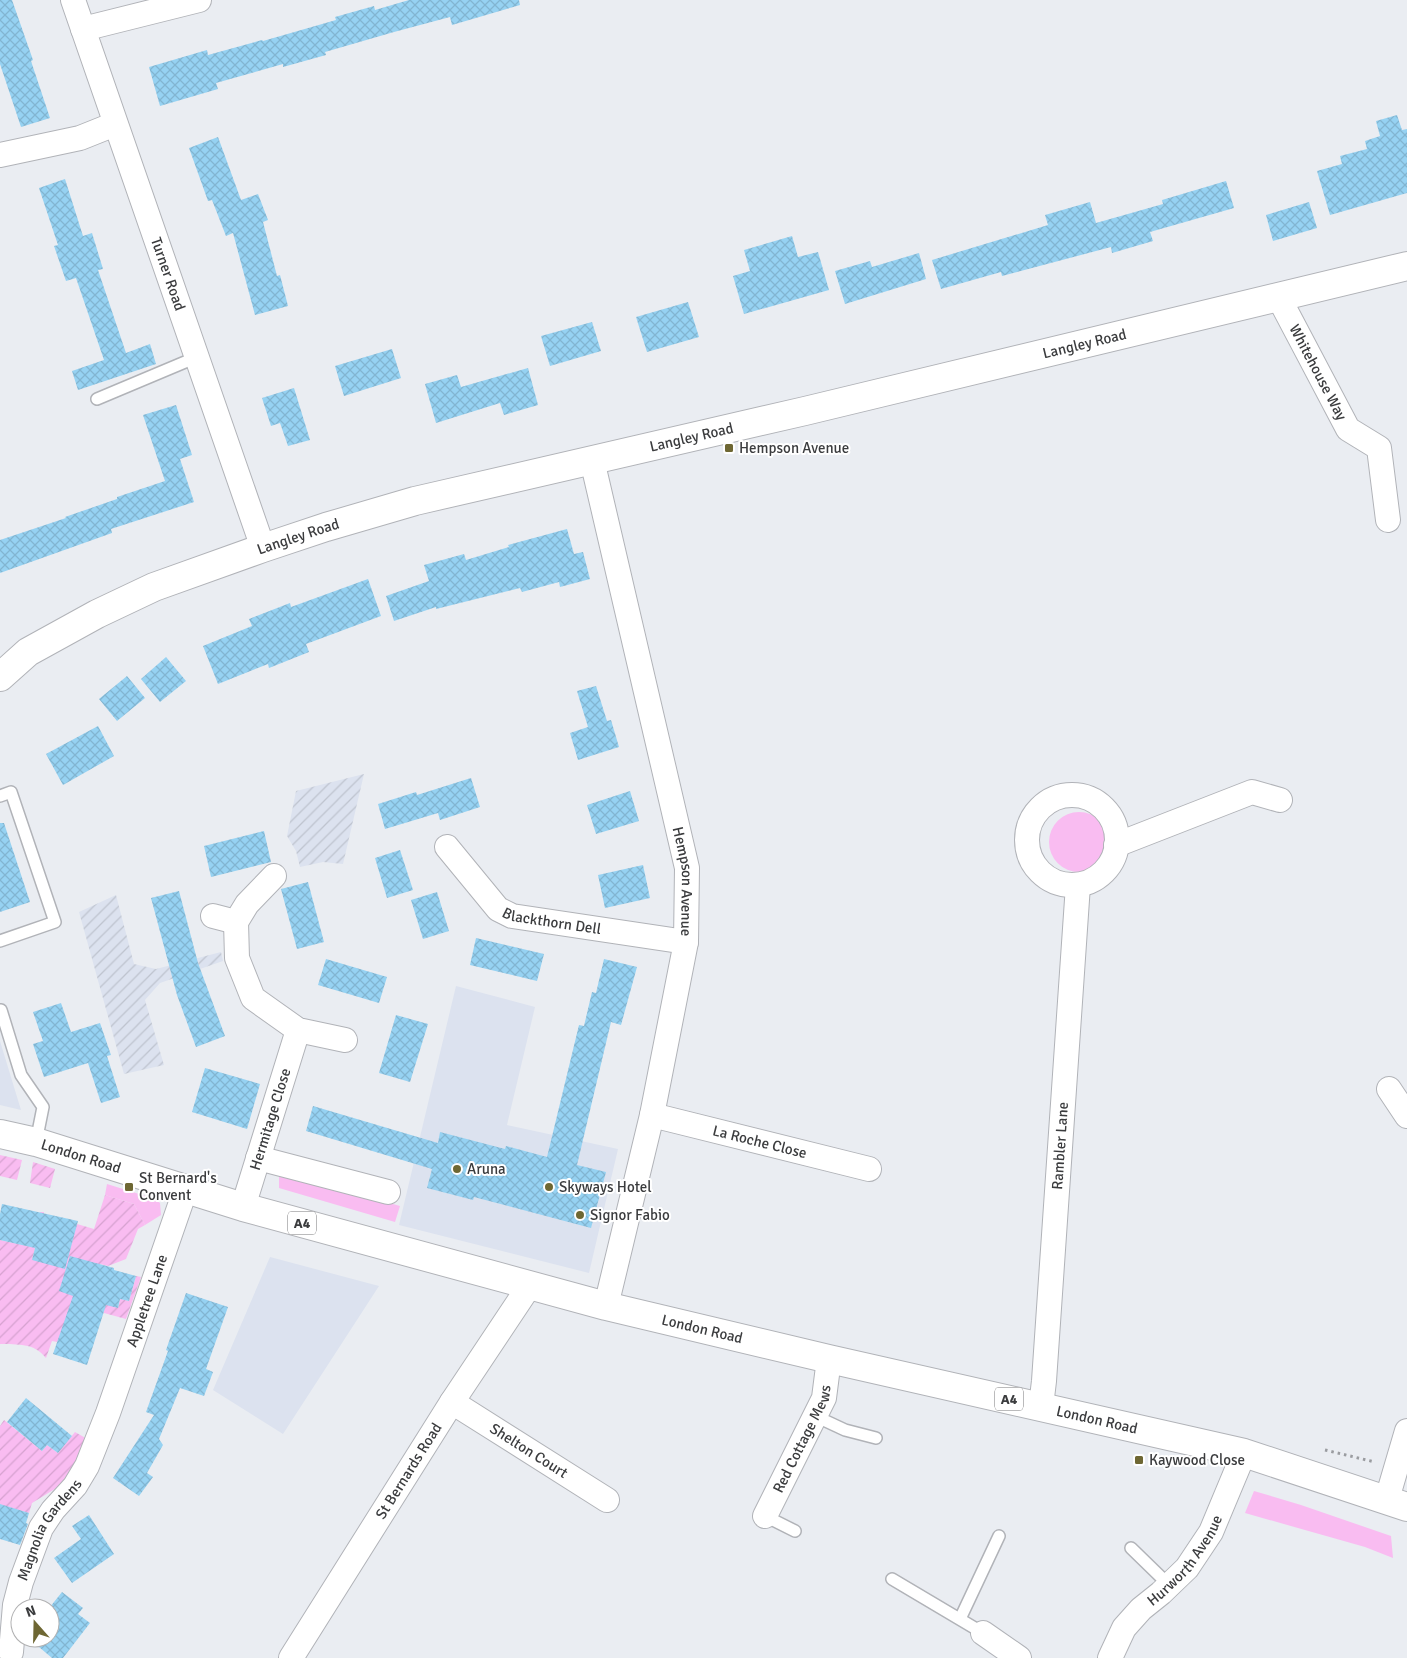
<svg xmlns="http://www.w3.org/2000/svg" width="1407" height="1658" viewBox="0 0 1407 1658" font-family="Signika,sans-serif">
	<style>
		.built { fill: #dce2ef }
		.industrial { fill: url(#industrial-furrows) }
		.grass { fill: #f9bcf1 }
		.garden { fill: url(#garden-furrows) }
		.building { fill: url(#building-cross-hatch) }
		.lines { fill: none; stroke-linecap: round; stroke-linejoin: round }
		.lane-casing { stroke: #b1b3b8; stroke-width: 14 }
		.street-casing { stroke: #b1b3b8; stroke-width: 26 }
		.secondary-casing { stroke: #b1b3b8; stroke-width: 30 }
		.primary-casing { stroke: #b1b3b8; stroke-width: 30 }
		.path { stroke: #9a9ca0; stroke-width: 3; stroke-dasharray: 2.5 4; stroke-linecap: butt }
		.lane { stroke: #fff; stroke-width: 11 }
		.street { stroke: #fff; stroke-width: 24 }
		.secondary { stroke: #fff; stroke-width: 28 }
		.primary { stroke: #fff; stroke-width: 28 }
		.poi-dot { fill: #6e6733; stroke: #fff; stroke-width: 2 }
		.labels { text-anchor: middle; stroke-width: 4; stroke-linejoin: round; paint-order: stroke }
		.shield { fill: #fff; stroke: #767678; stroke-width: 1 }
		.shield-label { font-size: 14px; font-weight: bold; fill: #3b3c3e }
		.street-label { font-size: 15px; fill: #3b3c3e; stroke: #fff }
		.poi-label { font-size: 15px; fill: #3b3c3e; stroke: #fff; text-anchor: start }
	</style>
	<defs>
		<pattern id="industrial-furrows" width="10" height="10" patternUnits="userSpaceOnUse" patternTransform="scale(1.25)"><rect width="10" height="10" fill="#dce2ef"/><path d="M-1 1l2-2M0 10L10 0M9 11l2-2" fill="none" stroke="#bec3ce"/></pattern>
		<pattern id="garden-furrows" width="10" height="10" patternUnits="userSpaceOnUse" patternTransform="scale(1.25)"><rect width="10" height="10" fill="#f9bcf1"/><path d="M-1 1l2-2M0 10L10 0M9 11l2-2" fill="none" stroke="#d6a2d0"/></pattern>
		<pattern id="building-cross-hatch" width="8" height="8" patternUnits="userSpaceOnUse" patternTransform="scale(1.25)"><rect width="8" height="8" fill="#96d2f2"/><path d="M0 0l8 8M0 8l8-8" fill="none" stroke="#82b5d1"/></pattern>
	</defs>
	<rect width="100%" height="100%" fill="#eaedf2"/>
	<path class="built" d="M 456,986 L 535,1007 L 507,1125 L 618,1149 L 589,1273 L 399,1225 Z
		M 0,1041 L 21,1110 L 0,1105 Z
		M 270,1257 L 379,1286 L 283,1434 L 213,1390 Z"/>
	<path class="industrial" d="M 364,774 L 343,864 L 323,862 L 300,867 L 296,851 L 287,836 L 296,791 Z
		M 116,895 L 134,964 L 156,969 L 221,952 L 223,961 L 160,983 L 145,1000 L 164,1065 L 124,1074 L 79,912 Z"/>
	<path class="grass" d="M1049 842a30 30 0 1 1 60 0a30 30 0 1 1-60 0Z
		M 279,1172 L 400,1206 L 395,1222 L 279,1188 Z
		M 107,1184 L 155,1199 L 160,1203 L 161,1215 L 145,1225 L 134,1204 L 105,1195 Z
		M 1254,1491 L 1301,1505 L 1391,1536 L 1393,1558 L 1365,1547 L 1245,1513 Z"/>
	<path class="garden" d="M 0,1155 L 22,1160 L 17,1180 L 0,1176 Z
		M 33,1162 L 55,1169 L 50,1188 L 30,1183 Z
		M 105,1195 L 134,1204 L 145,1225 L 138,1229 L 126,1259 L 108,1266 L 100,1264 L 93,1291 L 118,1308 L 120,1299 L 129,1301 L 136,1276 L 141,1277 L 126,1319 L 82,1307 L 57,1342 L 52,1341 L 46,1358 C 33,1342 18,1345 0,1344 L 0,1240 L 32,1247 L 40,1212 L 44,1212 L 32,1260 L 77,1224 L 94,1229 Z
		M 4,1420 L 42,1451 L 47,1445 L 58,1453 L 75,1432 L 89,1440 L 76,1476 L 32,1503 L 29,1513 L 0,1505 L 0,1426 Z"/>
	<path class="building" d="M 0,0 L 12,0 L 33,60 L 31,61 L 50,118 L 21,127 L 0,64 Z
		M 409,0 L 519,0 L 520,5 L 452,25 L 450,17 L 394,32 L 325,52 L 326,55 L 283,67 L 283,64 L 216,83 L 218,89 L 160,106 L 149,67 L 207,50 L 208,55 L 262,40 L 263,41 L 336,20 L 335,17 L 374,6 L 375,10 Z
		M 1397,115 L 1402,130 L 1407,129 L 1407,193 L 1330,215 L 1317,171 L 1342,164 L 1340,156 L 1367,149 L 1365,141 L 1380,136 L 1376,121 Z
		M 218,137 L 241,200 L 258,194 L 268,220 L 263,222 L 277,276 L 280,275 L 288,306 L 255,315 L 233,233 L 226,236 L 212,200 L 208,201 L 189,148 Z
		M 65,179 L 83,236 L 92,233 L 103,269 L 98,270 L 126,353 L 150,344 L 156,364 L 78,390 L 72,371 L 104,360 L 76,278 L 66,281 L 54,246 L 58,245 L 39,188 Z
		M 1226,181 L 1234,208 L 1150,232 L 1153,241 L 1112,253 L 1111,247 L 1002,276 L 1001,272 L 941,289 L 932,260 L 1048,225 L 1045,215 L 1090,202 L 1096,223 L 1163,204 L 1162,200 Z
		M 1309,202 L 1317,228 L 1273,241 L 1266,215 Z
		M 792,236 L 798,257 L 818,252 L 829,290 L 744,314 L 733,276 L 750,271 L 744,250 Z
		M 919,253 L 926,279 L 845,304 L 835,271 L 870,261 L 872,267 Z
		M 688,302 L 699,337 L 647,352 L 636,317 Z
		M 592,322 L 601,351 L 550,366 L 541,336 Z
		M 392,349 L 401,378 L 344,396 L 335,366 Z
		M 528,368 L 538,405 L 504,415 L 500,403 L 436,423 L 425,384 L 457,375 L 461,387 Z
		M 294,388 L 310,440 L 288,446 L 280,423 L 271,426 L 262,398 Z
		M 176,405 L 192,455 L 180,459 L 194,502 L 111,529 L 112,533 L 0,573 L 0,540 L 66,518 L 65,517 L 117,499 L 117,497 L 165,481 L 143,415 Z
		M 567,529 L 574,554 L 583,552 L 590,579 L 560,587 L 559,582 L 522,592 L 520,588 L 436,609 L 436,607 L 394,621 L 386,596 L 429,581 L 424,565 L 464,554 L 466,560 L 509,547 L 508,545 Z
		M 368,579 L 381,616 L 306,644 L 309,652 L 269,668 L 268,664 L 218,684 L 203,646 L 252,626 L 249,619 L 290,603 L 291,607 Z
		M 166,657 L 186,681 L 160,702 L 141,679 Z
		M 127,676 L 145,698 L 117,721 L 99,699 Z
		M 596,686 L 607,721 L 611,720 L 619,747 L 578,760 L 570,733 L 588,727 L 577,691 Z
		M 98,726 L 114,756 L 63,785 L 46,754 Z
		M 471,778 L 480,807 L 440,820 L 438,813 L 385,829 L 378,804 L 416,792 L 417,795 Z
		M 630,791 L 639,821 L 596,834 L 587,805 Z
		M 0,823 L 4,823 L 30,902 L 0,912 Z
		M 264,831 L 271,862 L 211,877 L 204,846 Z
		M 400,850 L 413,890 L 387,898 L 375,858 Z
		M 643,865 L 650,898 L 605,908 L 598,875 Z
		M 308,882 L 324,942 L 297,949 L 281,889 Z
		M 179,891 L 198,963 L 225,1036 L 196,1047 L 177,995 L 151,898 Z
		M 437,892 L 449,931 L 423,939 L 411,900 Z
		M 476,938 L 544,954 L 537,981 L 470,965 Z
		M 326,959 L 387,977 L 379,1003 L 318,985 Z
		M 604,959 L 637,967 L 621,1025 L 611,1022 L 577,1165 L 606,1172 L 591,1228 L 474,1197 L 473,1200 L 427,1188 L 432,1169 L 306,1131 L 313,1106 L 438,1143 L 440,1132 L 505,1149 L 506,1146 L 547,1157 L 579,1025 L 584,1026 L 592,992 L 596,993 Z
		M 61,1003 L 71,1032 L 100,1023 L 111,1055 L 107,1056 L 120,1097 L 101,1103 L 88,1063 L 44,1077 L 33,1044 L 43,1041 L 33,1012 Z
		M 396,1015 L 428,1024 L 410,1082 L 379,1073 Z
		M 205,1068 L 260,1084 L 247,1129 L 192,1112 Z
		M 2,1204 L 78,1221 L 65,1269 L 32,1260 L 35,1248 L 0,1240 L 0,1214 Z
		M 70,1256 L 114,1268 L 114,1270 L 136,1276 L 129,1301 L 120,1299 L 118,1308 L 106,1305 L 87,1365 L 53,1354 L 73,1296 L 59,1291 Z
		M 186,1293 L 228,1307 L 206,1369 L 213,1372 L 204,1396 L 180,1388 L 159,1439 L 163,1445 L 147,1473 L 153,1477 L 139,1496 L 113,1478 L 154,1415 L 146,1412 L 168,1351 L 166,1350 Z
		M 26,1398 L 72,1436 L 58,1453 L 47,1445 L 42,1451 L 7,1422 Z
		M 0,1504 L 29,1513 L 26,1523 L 28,1524 L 20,1545 L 0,1539 Z
		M 89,1515 L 114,1554 L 72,1583 L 54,1558 L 81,1539 L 72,1526 Z
		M 62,1592 L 83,1608 L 78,1614 L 90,1623 L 63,1658 L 52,1658 L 39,1647 L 46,1638 L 50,1638 L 50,1607 Z"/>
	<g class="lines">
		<g class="lane-casing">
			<path id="lane" d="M 97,399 L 197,357
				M 0,796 L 11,792 L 55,922 L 0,941
				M 1,1010 L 21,1075 L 43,1107 L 36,1142
				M 815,1416 L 845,1430 L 876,1438
				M 765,1516 L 795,1531
				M 1131,1548 L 1169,1585
				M 892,1579 L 983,1633
				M 960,1619 L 999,1536"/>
		</g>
		<g class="street-casing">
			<g id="street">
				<path id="s1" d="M 73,0 L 263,548"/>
				<path d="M 83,29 L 199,0"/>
				<path d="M 0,155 L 80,138 L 115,124"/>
				<path id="s2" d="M 1279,298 L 1348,429 L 1379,448 L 1388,520"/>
				<path id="s3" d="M 592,460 L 687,868 L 686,942 L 652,1115 L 606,1306"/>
				<circle cx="1072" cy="840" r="45"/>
				<path d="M 1116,845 L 1252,792 L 1280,800"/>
				<path id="s4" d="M 447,847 L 498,909 L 512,916 L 686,942"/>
				<path d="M 213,916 L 236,922 L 247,904 L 274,876"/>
				<path d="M 236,922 L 237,958 L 253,998 L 298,1030 L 345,1040"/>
				<path d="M 1389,1089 L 1407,1116"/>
				<path id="s5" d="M 652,1115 L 869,1169"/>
				<path d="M 258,1158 L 388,1192"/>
				<path id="s6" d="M 243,1207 L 298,1030"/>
				<path id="s7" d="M 452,1402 L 607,1500"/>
				<path id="s8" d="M 1041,1406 L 1044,1381 L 1078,885"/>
				<path d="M 1387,1499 L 1407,1431"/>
				<path id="s9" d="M 765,1516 L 824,1398 L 829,1359"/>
				<path d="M 983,1633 L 1019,1658"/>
				<path id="s10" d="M 11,1652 L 15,1605 L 21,1582 L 41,1528 L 53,1510 L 75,1486 L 87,1466 L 108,1413 L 186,1188"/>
				<path id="s11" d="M 291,1658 L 452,1402 L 530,1285"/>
				<path id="s12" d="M 1110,1658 L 1124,1628 L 1141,1609 L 1161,1593 L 1187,1568 L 1211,1532 L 1244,1453"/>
			</g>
		</g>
		<g class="secondary-casing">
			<g id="secondary">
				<path id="s13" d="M 0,677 L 28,652 L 97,614 L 154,587 L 263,548 L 326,527 L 415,501 L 805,411 L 1407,266"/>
			</g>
		</g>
		<g class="primary-casing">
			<g id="primary">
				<path id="s14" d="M 0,1134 L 36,1142 L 243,1207 L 606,1306 L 829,1359 L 1244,1453 L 1407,1507"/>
			</g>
		</g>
		<path class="path" d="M 1325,1450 L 1375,1462"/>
		<use href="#lane" class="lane"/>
		<use href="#street" class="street"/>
		<use href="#secondary" class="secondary"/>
		<use href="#primary" class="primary"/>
	</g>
	<g class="poi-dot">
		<rect x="724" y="443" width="10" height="10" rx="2.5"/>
		<circle cx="457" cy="1169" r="5"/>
		<rect x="124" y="1182" width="10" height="10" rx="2.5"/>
		<circle cx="549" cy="1187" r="5"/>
		<circle cx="580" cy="1215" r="5"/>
		<rect x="1134" y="1455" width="10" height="10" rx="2.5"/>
	</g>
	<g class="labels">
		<g class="shield">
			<rect x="288" y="1211.5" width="28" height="23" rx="4"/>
			<rect x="995" y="1387.5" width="28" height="23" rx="4"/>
		</g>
		<g class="shield-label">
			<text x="302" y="1228">A4</text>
			<text x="1009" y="1404">A4</text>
		</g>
		<g class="street-label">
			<text dy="5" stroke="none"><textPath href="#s1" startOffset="290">Turner Road</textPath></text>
			<text dy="5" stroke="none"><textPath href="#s13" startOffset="1142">Langley Road</textPath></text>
			<text dy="5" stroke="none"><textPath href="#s2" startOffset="84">Whitehouse Way</textPath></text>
			<text dy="5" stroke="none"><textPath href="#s13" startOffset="738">Langley Road</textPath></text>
			<text dy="5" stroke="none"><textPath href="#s13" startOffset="332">Langley Road</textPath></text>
			<text dy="5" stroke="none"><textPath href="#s3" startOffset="432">Hempson Avenue</textPath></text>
			<text dy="5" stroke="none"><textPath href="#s4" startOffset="136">Blackthorn Dell</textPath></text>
			<text dy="5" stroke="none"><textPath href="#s6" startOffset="92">Hermitage Close</textPath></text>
			<text dy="5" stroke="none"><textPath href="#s5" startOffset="111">La Roche Close</textPath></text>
			<text dy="5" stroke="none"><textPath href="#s8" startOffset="261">Rambler Lane</textPath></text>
			<text dy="5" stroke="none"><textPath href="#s14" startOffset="84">London Road</textPath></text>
			<text dy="5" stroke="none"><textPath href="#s10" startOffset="382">Appletree Lane</textPath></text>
			<text dy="5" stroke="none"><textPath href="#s14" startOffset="729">London Road</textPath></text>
			<text dy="5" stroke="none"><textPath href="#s14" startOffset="1134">London Road</textPath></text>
			<text dy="5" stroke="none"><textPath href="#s9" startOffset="86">Red Cottage Mews</textPath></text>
			<text dy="5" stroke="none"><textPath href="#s7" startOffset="91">Shelton Court</textPath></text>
			<text dy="5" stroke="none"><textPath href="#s11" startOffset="221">St Bernards Road</textPath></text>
			<text dy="5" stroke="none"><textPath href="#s10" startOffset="131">Magnolia Gardens</textPath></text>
			<text dy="5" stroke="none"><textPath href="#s12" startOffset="125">Hurworth Avenue</textPath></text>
		</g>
		<g class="poi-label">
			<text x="739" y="453">Hempson Avenue</text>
			<text x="467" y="1174">Aruna</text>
			<text x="139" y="1183">St Bernard's<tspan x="139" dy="17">Convent</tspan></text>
			<text x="559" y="1192">Skyways Hotel</text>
			<text x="590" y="1220">Signor Fabio</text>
			<text x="1149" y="1465">Kaywood Close</text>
		</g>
	</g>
	<g transform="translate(35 1623) rotate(340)"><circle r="24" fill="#ffffff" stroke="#b1b1b2"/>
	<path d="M0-4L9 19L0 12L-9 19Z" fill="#6e6733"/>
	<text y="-8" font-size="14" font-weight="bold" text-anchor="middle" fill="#3b3c3e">N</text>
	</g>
</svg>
